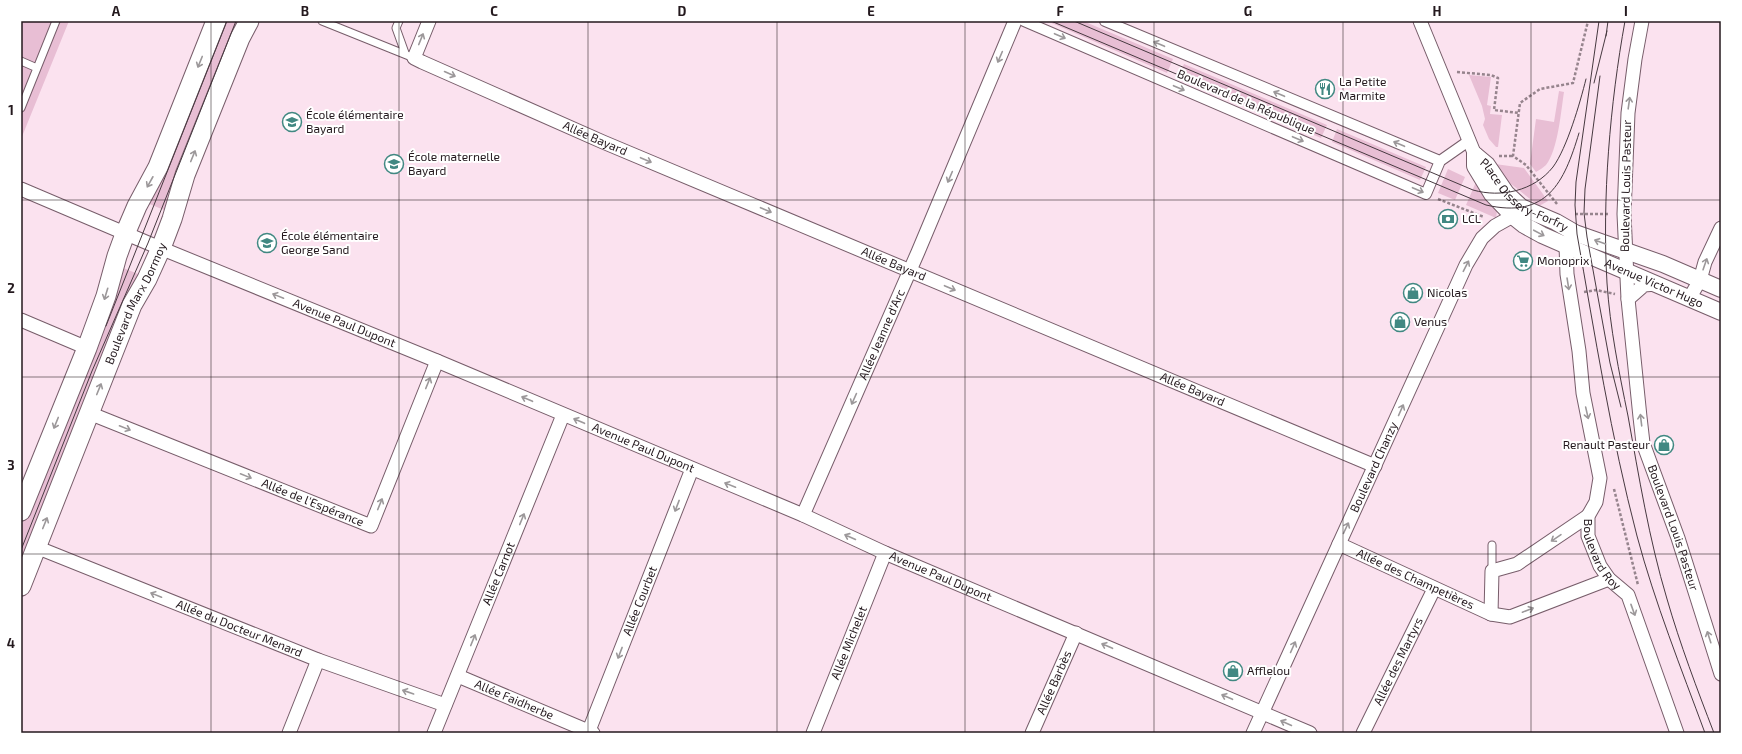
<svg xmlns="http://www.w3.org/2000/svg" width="1742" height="754" viewBox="0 0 1742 754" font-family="'Exo 2',sans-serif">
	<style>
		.green { fill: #e8bed4 }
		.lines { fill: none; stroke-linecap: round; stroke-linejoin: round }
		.service-casing { stroke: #775d6a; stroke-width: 9 }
		.pedestrian-casing { stroke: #775d6a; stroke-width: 12 }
		.minor-casing { stroke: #775d6a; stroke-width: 15 }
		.tertiary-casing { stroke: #775d6a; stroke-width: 18 }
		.secondary-casing { stroke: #775d6a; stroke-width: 21 }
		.path { stroke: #96848d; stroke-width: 2.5; stroke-dasharray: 3 2; stroke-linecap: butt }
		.service { stroke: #fff; stroke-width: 7 }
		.pedestrian { stroke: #fff; stroke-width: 10 }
		.minor { stroke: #fff; stroke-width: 13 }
		.tertiary { stroke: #fff; stroke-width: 16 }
		.secondary { stroke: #fff; stroke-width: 19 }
		.tram { stroke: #473940; stroke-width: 1 }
		.oneway { stroke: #9c989a }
		.grid { fill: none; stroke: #24191e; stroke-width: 1; stroke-opacity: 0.55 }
		.labels { text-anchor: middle; stroke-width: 4; stroke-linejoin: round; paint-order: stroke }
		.poi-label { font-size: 12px; fill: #24191e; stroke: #fff; text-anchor: start }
		.street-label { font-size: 12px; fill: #24191e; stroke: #fff }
		.neatline { fill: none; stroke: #24191e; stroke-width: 1.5 }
		.grid-label { font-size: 13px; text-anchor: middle; font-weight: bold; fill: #24191e }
	</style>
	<rect width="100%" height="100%" fill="#fbe2ef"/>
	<path class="green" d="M 21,21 L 69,21 L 21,139 Z
		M 224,21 L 244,21 L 169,212 L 147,203 Z
		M 1047,21 L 1083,21 L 1173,59 L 1167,73 Z
		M 1184,64 L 1327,125 L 1321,138 L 1178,77 Z
		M 1469,75 L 1491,77 L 1487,105 L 1491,106 L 1490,114 L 1502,115 L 1498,147 L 1496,147 L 1489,139 L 1483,125 L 1485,119 L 1482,106 Z
		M 1559,91 L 1564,92 C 1561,111 1558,150 1546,165 C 1543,168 1539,170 1536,172 L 1530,164 L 1536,119 L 1554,122 Z
		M 1337,129 L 1426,167 L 1420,180 L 1332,142 Z
		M 1495,164 L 1524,168 L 1548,201 L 1539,206 L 1506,180 Z
		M 1448,169 L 1465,177 L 1455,200 L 1438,193 Z
		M 1476,182 L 1497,211 L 1496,218 L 1466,205 Z
		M 121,267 L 143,276 L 21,568 L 21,527 L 114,296 Z"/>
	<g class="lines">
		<g class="service-casing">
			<path id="service" d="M 322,21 L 414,58
				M 399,21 L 396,28 L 405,53
				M 21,61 L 37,68
				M 21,108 L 56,21
				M 1492,571 L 1492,545"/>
		</g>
		<g class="pedestrian-casing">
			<path id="pedestrian" d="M 1024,21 L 1426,194 L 1440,161
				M 1105,21 L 1440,161 L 1470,140"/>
		</g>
		<g class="minor-casing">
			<g id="minor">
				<path id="s1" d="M 429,21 L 414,58 L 422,62 L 603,142 L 1375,466"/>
				<path d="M 1420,21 L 1475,155"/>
				<path id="s2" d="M 1642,21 L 1635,59 L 1628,113 L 1624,214 L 1628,299 L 1640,417 L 1643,443 L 1678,538 L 1721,674"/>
				<path id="s3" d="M 21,189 L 148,243 L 437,361 L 803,515 L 885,553 L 1310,733"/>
				<path id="s4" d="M 1571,238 L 1566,245 L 1567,274 L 1579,351 L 1583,393 L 1600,478 L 1596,502 L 1588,516 L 1588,536 L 1600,566 L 1609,579 L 1628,595 L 1677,733"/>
				<path d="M 1628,299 L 1644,285 L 1657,284"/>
				<path d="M 1689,299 L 1700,280 L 1705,262 L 1721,228"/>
				<path d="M 21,320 L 87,348"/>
				<path id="s5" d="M 89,413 L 371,526 L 437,361"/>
				<path id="s6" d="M 803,515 L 918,252 L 1015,21"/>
				<path id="s7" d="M 1339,544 L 1491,614 L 1510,617 L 1609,579"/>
				<path id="s8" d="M 36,547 L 318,660 L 445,705"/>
				<path d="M 1491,614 L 1492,571 L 1517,564 L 1588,516"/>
				<path id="s9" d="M 458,676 L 593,733"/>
				<path d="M 289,733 L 318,660"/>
				<path id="s10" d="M 434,733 L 563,415"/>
				<path id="s11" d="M 588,733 L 692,469"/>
				<path id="s12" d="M 813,733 L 885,553"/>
				<path id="s13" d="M 1032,733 L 1076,633"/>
				<path id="s14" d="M 1253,733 L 1466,265 L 1482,238 L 1495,226 L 1520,212"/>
				<path id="s15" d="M 1363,733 L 1434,589"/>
			</g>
		</g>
		<g class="tertiary-casing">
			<g id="tertiary">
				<path id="s16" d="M 1475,155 L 1475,166 L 1492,194 L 1514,217 L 1524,225 L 1542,235 L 1581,252 L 1721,312"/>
				<path id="s17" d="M 1475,155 L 1487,165 L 1506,193 L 1521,207 L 1556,222 L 1575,233 L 1663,264 L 1721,289"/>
			</g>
		</g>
		<g class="secondary-casing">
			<g id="secondary">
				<path d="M 21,511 L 87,348 L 106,296 L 117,256 L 125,234 L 137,206 L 158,167 L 216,21"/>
				<path id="s18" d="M 21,586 L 132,305 L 147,279 L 161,248 L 172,219 L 185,175 L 240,38 L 249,21"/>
			</g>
		</g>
		<path class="path" d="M 1457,72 L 1491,75 L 1498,78 L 1494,110 L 1519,113
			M 1499,156 L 1513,156
			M 1438,199 L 1484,217
			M 1557,204 L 1526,165 L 1513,156 L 1520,103 L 1540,89 L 1573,83 L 1588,21
			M 1575,214 L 1609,214
			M 1584,292 L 1596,290 L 1615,294
			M 1614,489 L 1638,585"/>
		<use href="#service" class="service"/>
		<use href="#pedestrian" class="pedestrian"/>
		<use href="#minor" class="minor"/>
		<use href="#tertiary" class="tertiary"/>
		<use href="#secondary" class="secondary"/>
		<path class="tram" d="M 1051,21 L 1486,205 C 1547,219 1564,183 1579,133
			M 1074,21 L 1473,190 C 1501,198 1534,191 1553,167 C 1567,148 1580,103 1586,79
			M 1599,21 L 1576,182 L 1575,205 L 1577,234 C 1595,335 1611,437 1637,536 C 1655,603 1681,668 1705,733
			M 1625,21 C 1610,104 1602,198 1607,283 C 1610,328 1619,372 1628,416 C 1639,477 1649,539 1667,599 C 1680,644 1697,689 1714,733
			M 1606,36 L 1608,21
			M 1600,76 L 1585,189 L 1584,213 L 1587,237 L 1610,363 L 1621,407
			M 1594,83 L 1607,31
			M 106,326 L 227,21
			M 21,550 L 92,371 L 148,243 L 236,21"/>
	</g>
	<defs><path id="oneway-shaft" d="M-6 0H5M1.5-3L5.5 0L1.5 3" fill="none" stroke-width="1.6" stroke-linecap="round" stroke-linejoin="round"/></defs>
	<g class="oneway">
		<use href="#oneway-shaft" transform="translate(1060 36) rotate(23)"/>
		<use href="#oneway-shaft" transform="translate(421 39) rotate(-68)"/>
		<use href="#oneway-shaft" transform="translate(1159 44) rotate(-157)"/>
		<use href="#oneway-shaft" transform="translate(1000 57) rotate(113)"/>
		<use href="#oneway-shaft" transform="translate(200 62) rotate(112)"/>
		<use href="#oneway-shaft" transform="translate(450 74) rotate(24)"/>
		<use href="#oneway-shaft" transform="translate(1179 88) rotate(23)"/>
		<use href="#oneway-shaft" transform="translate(1279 94) rotate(-157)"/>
		<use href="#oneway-shaft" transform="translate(1629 103) rotate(-82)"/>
		<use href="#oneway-shaft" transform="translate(1298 139) rotate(23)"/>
		<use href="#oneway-shaft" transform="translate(1399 144) rotate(-157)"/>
		<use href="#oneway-shaft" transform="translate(193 156) rotate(-68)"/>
		<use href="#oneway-shaft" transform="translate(646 160) rotate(23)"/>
		<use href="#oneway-shaft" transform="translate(950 177) rotate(113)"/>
		<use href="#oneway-shaft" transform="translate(150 182) rotate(119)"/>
		<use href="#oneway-shaft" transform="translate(1418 190) rotate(23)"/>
		<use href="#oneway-shaft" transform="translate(766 210) rotate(23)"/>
		<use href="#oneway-shaft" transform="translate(1539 233) rotate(28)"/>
		<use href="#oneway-shaft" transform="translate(1600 242) rotate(-160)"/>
		<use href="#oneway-shaft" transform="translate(1705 264) rotate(-71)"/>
		<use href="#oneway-shaft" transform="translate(1466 266) rotate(-63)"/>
		<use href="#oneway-shaft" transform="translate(1568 284) rotate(81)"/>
		<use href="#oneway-shaft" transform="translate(950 288) rotate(23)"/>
		<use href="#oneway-shaft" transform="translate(106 294) rotate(107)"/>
		<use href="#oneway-shaft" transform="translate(278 296) rotate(-158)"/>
		<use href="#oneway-shaft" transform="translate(428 383) rotate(-68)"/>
		<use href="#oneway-shaft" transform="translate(99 389) rotate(-68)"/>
		<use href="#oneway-shaft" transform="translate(527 399) rotate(-157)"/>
		<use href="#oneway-shaft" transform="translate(854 399) rotate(114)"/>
		<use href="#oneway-shaft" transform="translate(1401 410) rotate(-66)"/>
		<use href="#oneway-shaft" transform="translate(1587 413) rotate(77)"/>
		<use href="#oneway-shaft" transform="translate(1641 420) rotate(-97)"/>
		<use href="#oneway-shaft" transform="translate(579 421) rotate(-157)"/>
		<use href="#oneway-shaft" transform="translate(56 423) rotate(112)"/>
		<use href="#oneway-shaft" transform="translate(125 428) rotate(22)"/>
		<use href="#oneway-shaft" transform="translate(246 476) rotate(22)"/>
		<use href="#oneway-shaft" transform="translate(730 485) rotate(-158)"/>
		<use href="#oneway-shaft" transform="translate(380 504) rotate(-68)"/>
		<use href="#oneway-shaft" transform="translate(677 506) rotate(111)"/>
		<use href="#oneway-shaft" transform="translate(522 519) rotate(-68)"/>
		<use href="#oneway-shaft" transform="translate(45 523) rotate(-68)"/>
		<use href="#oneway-shaft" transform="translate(1346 528) rotate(-65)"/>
		<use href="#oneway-shaft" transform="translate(850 537) rotate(-156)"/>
		<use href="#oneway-shaft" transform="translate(1556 538) rotate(146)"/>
		<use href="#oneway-shaft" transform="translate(156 595) rotate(-158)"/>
		<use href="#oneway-shaft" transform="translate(1528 610) rotate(-21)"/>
		<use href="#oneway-shaft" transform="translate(1633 610) rotate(70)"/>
		<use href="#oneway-shaft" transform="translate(1709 637) rotate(-108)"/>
		<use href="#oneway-shaft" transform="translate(473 640) rotate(-68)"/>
		<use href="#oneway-shaft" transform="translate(1107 646) rotate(-157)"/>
		<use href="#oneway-shaft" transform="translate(1293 647) rotate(-66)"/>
		<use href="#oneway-shaft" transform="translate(620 653) rotate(111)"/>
		<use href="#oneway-shaft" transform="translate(408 692) rotate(-161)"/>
		<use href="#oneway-shaft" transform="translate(1227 697) rotate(-157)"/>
		<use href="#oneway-shaft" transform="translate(1286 723) rotate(-156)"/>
	</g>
	<path class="grid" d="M 211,21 L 211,733M 399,21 L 399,733M 588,21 L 588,733M 777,21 L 777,733M 965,21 L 965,733M 1154,21 L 1154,733M 1343,21 L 1343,733M 1531,21 L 1531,733M 21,200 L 1721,200M 21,377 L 1721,377M 21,554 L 1721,554"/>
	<defs>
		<g id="restaurant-ring" transform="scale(1)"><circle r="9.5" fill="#fff" stroke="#418882" stroke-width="1.5"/><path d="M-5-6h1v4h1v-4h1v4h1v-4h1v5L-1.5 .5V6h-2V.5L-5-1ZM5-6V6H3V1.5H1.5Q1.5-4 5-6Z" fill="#418882"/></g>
		<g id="school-ring" transform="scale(1)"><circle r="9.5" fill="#fff" stroke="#418882" stroke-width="1.5"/><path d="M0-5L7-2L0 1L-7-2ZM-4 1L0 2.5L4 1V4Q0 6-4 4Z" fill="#418882"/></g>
		<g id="bank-ring" transform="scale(1)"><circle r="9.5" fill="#fff" stroke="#418882" stroke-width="1.5"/><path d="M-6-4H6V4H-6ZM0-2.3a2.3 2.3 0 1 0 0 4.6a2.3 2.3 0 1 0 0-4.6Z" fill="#418882"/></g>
		<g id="supermarket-ring" transform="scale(1)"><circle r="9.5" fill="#fff" stroke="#418882" stroke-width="1.5"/><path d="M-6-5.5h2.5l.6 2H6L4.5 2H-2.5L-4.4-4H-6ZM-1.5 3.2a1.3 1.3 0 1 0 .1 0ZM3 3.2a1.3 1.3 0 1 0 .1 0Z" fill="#418882"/></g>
		<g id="shop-ring" transform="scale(1)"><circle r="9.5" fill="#fff" stroke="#418882" stroke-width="1.5"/><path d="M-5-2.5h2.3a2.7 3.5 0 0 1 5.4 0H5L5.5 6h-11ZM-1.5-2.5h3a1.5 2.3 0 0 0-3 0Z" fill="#418882"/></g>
	</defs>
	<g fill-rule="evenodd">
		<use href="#restaurant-ring" x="1325" y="89"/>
		<use href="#school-ring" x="292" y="122"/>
		<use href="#school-ring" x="394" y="164"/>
		<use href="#bank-ring" x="1448" y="219"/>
		<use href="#school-ring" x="267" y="243"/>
		<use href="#supermarket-ring" x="1523" y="261"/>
		<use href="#shop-ring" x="1413" y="293"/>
		<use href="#shop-ring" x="1400" y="322"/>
		<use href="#shop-ring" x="1664" y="445"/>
		<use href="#shop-ring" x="1233" y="671"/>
	</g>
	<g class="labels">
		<g class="poi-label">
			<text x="1339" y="86">La Petite<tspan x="1339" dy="14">Marmite</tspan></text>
			<text x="306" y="119">École élémentaire<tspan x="306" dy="14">Bayard</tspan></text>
			<text x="408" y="161">École maternelle<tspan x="408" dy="14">Bayard</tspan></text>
			<text x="1462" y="223">LCL</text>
			<text x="281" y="240">École élémentaire<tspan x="281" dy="14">George Sand</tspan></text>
			<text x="1537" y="265">Monoprix</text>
			<text x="1427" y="297">Nicolas</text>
			<text x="1414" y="326">Venus</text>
			<text x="1650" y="449" text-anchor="end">Renault Pasteur</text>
			<text x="1247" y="675">Afflelou</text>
		</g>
		<g class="street-label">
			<text transform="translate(1246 102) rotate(23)" y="4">Boulevard de la République</text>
			<text dy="4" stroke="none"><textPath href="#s1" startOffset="238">Allée Bayard</textPath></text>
			<text transform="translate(1626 186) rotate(-89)" y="4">Boulevard Louis Pasteur</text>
			<text dy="4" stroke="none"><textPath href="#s17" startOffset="65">Place Oissery-Forfry</textPath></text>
			<text dy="4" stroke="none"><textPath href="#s1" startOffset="562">Allée Bayard</textPath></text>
			<text dy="4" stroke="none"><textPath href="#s16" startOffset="231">Avenue Victor Hugo</textPath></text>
			<text dy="4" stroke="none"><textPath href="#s18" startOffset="305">Boulevard Marx Dormoy</textPath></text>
			<text dy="4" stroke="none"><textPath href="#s3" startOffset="350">Avenue Paul Dupont</textPath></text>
			<text dy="4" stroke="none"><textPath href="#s6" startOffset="197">Allée Jeanne d'Arc</textPath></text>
			<text dy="4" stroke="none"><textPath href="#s1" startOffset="886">Allée Bayard</textPath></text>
			<text dy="4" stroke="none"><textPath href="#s3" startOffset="674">Avenue Paul Dupont</textPath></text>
			<text dy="4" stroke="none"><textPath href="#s14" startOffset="292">Boulevard Chanzy</textPath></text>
			<text dy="4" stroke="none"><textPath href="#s5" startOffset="241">Allée de l'Espérance</textPath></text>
			<text dy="4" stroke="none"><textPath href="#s2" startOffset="514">Boulevard Louis Pasteur</textPath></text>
			<text dy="4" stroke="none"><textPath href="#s4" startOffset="327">Boulevard Roy</textPath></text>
			<text dy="4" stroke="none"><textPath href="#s10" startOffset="172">Allée Carnot</textPath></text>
			<text dy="4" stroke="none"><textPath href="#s3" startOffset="998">Avenue Paul Dupont</textPath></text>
			<text dy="4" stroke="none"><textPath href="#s7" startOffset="84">Allée des Champetières</textPath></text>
			<text dy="4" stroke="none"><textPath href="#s11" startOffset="142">Allée Courbet</textPath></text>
			<text dy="4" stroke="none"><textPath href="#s8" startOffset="219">Allée du Docteur Menard</textPath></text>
			<text dy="4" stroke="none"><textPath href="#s12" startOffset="97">Allée Michelet</textPath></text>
			<text dy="4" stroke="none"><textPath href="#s15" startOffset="80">Allée des Martyrs</textPath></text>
			<text dy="4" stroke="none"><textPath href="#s13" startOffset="55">Allée Barbès</textPath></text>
			<text dy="4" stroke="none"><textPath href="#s9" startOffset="61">Allée Faidherbe</textPath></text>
		</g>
	</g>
	<rect width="1742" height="754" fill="none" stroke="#ffffff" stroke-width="44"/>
	<rect x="22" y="22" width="1698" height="710" class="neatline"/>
	<g class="grid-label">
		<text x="116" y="16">A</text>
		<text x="305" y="16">B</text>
		<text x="494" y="16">C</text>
		<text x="682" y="16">D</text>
		<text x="871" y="16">E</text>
		<text x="1060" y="16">F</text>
		<text x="1248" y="16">G</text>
		<text x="1437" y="16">H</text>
		<text x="1626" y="16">I</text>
		<text x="11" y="115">1</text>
		<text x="11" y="293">2</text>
		<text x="11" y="470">3</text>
		<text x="11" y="648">4</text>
	</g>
</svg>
